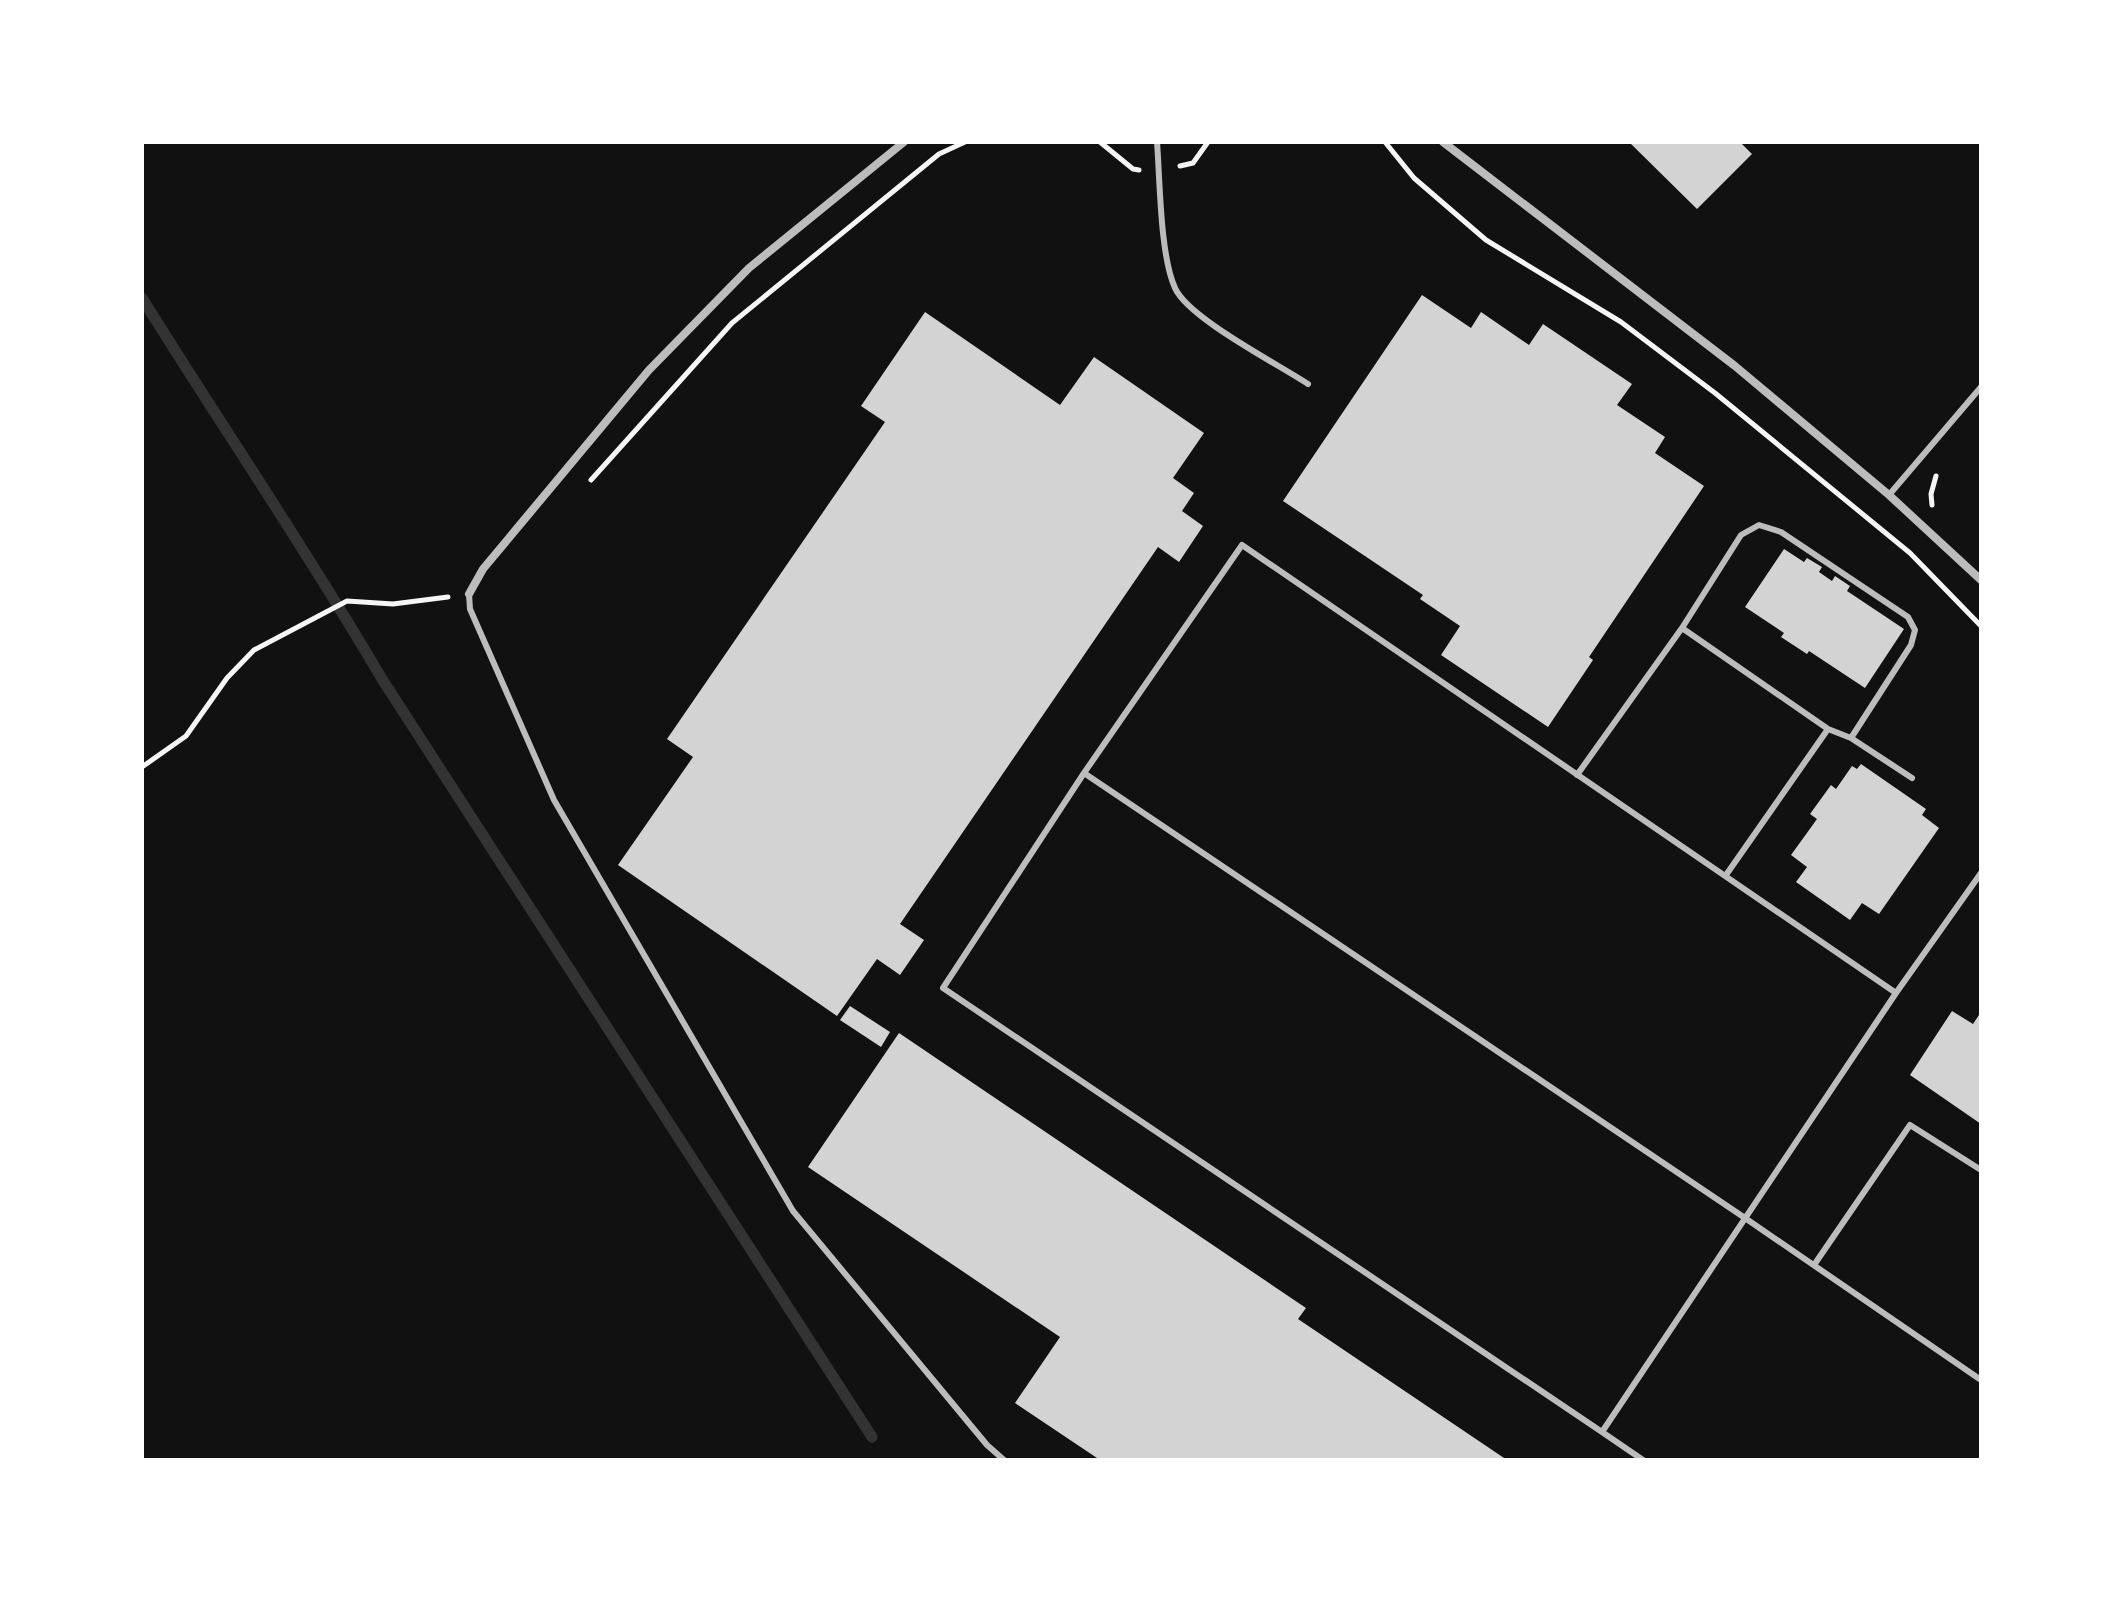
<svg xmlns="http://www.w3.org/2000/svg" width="2123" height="1602" viewBox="0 0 2123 1602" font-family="Figtree,sans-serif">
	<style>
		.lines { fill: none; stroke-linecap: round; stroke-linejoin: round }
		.stream { stroke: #333; stroke-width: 11 }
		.building { fill: #d3d3d3 }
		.path { stroke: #f5f5f5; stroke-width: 5 }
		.service { stroke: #bcbcbc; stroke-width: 6 }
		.minor { stroke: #bcbcbc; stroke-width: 8 }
	</style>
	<rect width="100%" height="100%" fill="#111"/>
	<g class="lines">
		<path class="stream" d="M 142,298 C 221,425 306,549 382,679 L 872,1437"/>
	</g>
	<path class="building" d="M 1629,142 L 1740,142 L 1752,154 L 1697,209 Z
		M 1422,295 L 1471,328 L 1481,312 L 1529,345 L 1543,324 L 1632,384 L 1617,405 L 1665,437 L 1655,453 L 1704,486 L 1589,657 L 1593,660 L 1548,727 L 1441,655 L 1460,626 L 1420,599 L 1423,595 L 1283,501 Z
		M 925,312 L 1060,405 L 1094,357 L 1204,433 L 1173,478 L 1194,493 L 1182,511 L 1203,526 L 1179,562 L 1158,547 L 900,924 L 924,940 L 900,975 L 877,959 L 837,1016 L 618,865 L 693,757 L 667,739 L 885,422 L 861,406 Z
		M 1784,549 L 1804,562 L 1807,558 L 1822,567 L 1819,572 L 1832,581 L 1835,576 L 1850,586 L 1847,591 L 1904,629 L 1865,688 L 1809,651 L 1807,654 L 1781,637 L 1784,633 L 1745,607 Z
		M 1861,764 L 1926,809 L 1922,815 L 1939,828 L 1879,914 L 1862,903 L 1850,920 L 1796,882 L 1807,867 L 1791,855 L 1817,819 L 1810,814 L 1831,785 L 1836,789 L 1852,766 L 1857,769 Z
		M 850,1006 L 890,1032 L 881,1047 L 840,1020 Z
		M 1952,1011 L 1973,1024 L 1981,1012 L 1981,1124 L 1910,1075 Z
		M 899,1033 L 1306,1308 L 1298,1319 L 1507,1460 L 1100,1460 L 1015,1403 L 1060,1337 L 808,1167 Z"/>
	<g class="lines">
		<path class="path" d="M 1100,142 L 1133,169 L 1139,170
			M 1385,142 L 1414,178 L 1486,240 L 1621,322 L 1715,393 L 1910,553 L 1981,626
			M 1180,166 L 1193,163 L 1208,142
			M 591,480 L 732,323 L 939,154 L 965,142
			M 1932,505 L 1931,494 L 1936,476
			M 142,767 L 186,736 L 227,678 L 254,650 L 347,601 L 393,604 L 448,597"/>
		<path class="service" d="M 1157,142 C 1160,180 1160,255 1175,288 C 1188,318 1278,364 1308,384
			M 1889,495 L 1981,387
			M 469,594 L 470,609 L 554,800 L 793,1211 L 987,1445 L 1004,1460
			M 1682,628 L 1741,535 L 1759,525 L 1781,532 L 1908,617 L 1915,630 L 1911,645 L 1851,738
			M 1828,729 L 1851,738 L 1912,778
			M 1084,773 L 1745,1218 L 1981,1380
			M 1577,775 L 1682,628 L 1828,729 L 1726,875
			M 1896,993 L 1242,545 L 1084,773 L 943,988 L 1602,1432 L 1896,993 L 1981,873
			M 1814,1265 L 1910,1125 L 1981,1170
			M 1602,1432 L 1643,1460"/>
		<path class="minor" d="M 1443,142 L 1735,366 L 1889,495 L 1981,580
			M 469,594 L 483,569 L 649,370 L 749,268 L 904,142"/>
	</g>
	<rect width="2123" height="1602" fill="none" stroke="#ffffff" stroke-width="288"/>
</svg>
